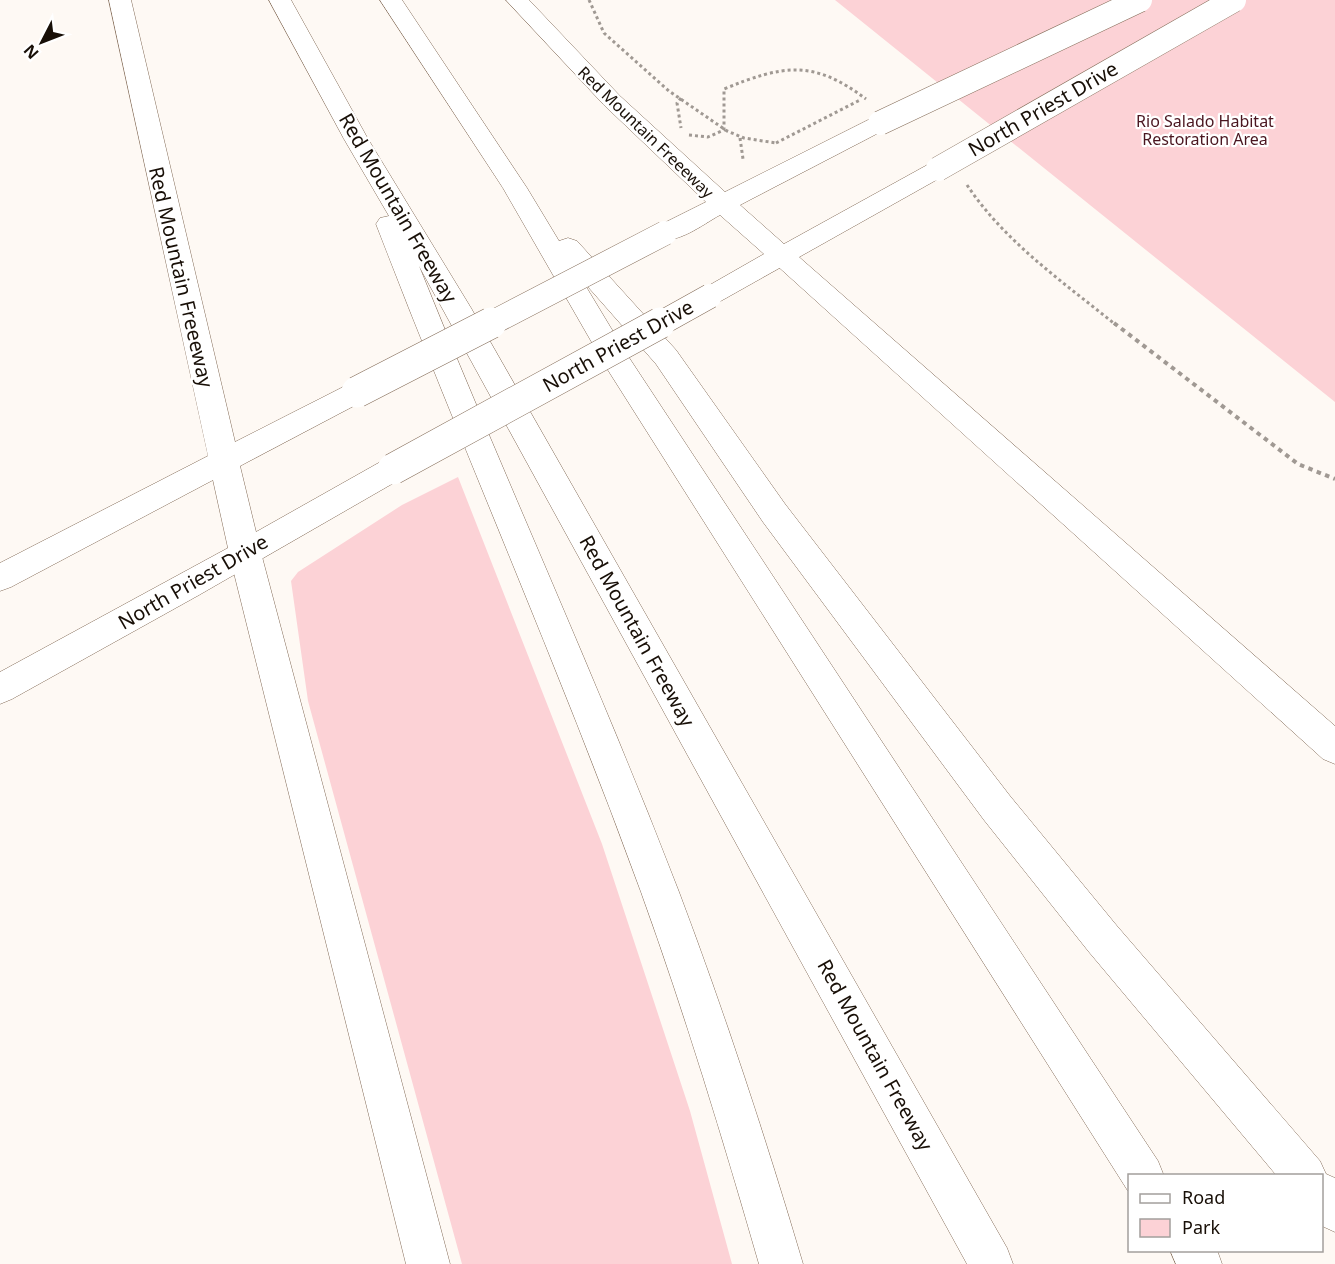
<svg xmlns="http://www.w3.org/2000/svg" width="1335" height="1264" viewBox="0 0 1335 1264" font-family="'Noto Sans',sans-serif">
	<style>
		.green { fill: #fcd2d6 }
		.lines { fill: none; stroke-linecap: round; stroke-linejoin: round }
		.secondary-casing { stroke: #836b57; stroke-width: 1 }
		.motorway-casing { stroke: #836b57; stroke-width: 1 }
		.path-far1 { stroke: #a09993; stroke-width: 3; stroke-dasharray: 3 3; stroke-linecap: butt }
		.path { stroke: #a09993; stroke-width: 4; stroke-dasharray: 4.5 4.5; stroke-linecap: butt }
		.secondary { fill: #fff; fill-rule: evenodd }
		.motorway { fill: #fff; fill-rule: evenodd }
		.secondary-bridge-far1-casing { stroke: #836b57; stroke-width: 25; stroke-linecap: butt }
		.secondary-bridge-casing { stroke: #836b57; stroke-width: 32; stroke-linecap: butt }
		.path-bridge { stroke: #a09993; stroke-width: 3; stroke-dasharray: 3 3; stroke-linecap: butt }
		.secondary-bridge-far1 { stroke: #fff; stroke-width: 24 }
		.secondary-bridge { stroke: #fff; stroke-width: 31 }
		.labels { text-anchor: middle; stroke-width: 4.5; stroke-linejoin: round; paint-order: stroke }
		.far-park-label { font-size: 16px; fill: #4a1620; stroke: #fff }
		.far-street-label { font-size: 16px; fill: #180f07; stroke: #fff }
		.street-label { font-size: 20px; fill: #180f07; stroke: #fff }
	</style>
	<rect width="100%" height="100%" fill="#fef9f4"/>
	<path class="green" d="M 835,0 L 1335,0 L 1335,402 Z
		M 458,477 L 602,844 L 690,1111 L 732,1264 L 462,1264 L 308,701 L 291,581 L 298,572 L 402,505 Z"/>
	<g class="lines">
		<g class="secondary-casing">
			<path id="secondary" d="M 109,0 L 131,0 L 235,442 L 347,385 L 357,382 L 367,385 L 371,392 L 367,399 L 240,466 L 256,532 L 382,461 L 393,458 L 404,461 L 408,469 L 404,477 L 199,595 L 12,699 L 0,704 L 0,672 L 228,548 L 213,480 L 11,587 L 0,591 L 0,563 L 208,456 Z
				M 506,0 L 529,0 L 620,96 L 725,192 L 872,118 L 880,116 L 888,118 L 892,123 L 888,128 L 740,205 L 784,244 L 929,164 L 938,161 L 947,164 L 950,169 L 947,174 L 719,302 L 710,305 L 701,302 L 697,296 L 701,290 L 764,254 L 720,215 C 702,225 677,245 656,239 L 652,233 L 656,227 L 706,202 L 604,105 Z"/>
		</g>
		<g class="motorway-casing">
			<path id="motorway" d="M 269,0 L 291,0 L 368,139 L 471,308 L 1007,1248 L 1013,1264 L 967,1264 L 419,266 C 503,475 598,681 679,892 C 725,1014 766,1139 803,1264 L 759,1264 C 723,1139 685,1014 641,892 C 559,667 462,448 376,224 L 380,218 L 389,216 L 344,139 Z
				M 380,0 L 402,0 L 527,188 L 559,241 L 568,238 L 577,241 L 676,350 L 785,504 L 1010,796 L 1117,926 L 1320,1161 L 1326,1174 L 1335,1178 L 1335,1232 L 1322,1226 L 1322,1176 L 1277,1176 L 1089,952 L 984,820 L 763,522 L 656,364 L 582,280 L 626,353 L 1158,1161 L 1164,1176 L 1130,1176 L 1130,1192 L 1128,1191 L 606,367 L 503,188 Z
				M 782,247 L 791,250 L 1335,726 L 1335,764 L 1323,759 L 773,262 L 769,256 L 773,250 Z
				M 245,540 L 256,544 L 261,553 L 450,1264 L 406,1264 L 229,553 L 234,544 Z
				M 1170,1250 L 1217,1250 L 1222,1264 L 1176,1264 Z"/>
		</g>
		<path class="path-far1" d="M 589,0 L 604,33 L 669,91 L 727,131 L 744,138 L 776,143
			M 681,98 L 677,103 L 681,128
			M 689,135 L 708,137 L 724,130 L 724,89 C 783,65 813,59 866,99
			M 740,138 L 743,159
			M 967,185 C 1005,242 1063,282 1116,325"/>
		<path class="path" d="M 1114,323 L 1298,464 L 1335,479"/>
		<use href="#secondary" class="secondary"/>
		<use href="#motorway" class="motorway"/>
		<g class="secondary-bridge-far1-casing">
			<path id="secondary-bridge-far1" d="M 880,123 L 1140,0
				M 938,169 L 1234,0
				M 488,325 L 665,233
				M 658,325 L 710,296"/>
		</g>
		<g class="secondary-bridge-casing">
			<path id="secondary-bridge" d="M 357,392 L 491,323
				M 393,469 L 660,323"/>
		</g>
		<path class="path-bridge" d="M 776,143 L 860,100"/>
		<use href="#secondary-bridge-far1" class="secondary-bridge-far1"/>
		<use href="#secondary-bridge" class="secondary-bridge"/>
	</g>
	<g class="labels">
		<g class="far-park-label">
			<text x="1205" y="127">Rio Salado Habitat<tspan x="1205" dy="18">Restoration Area</tspan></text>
		</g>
		<g class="far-street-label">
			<text transform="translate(646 132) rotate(44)" y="6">Red Mountain Freeeway</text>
		</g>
		<g class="street-label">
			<text transform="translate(1043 109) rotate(-30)" y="7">North Priest Drive</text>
			<text transform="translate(398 208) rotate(60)" y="7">Red Mountain Freeway</text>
			<text transform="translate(181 277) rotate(77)" y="7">Red Mountain Freeeway</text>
			<text transform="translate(618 346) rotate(-29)" y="7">North Priest Drive</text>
			<text transform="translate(193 582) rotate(-30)" y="7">North Priest Drive</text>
			<text transform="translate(637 631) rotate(61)" y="7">Red Mountain Freeway</text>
			<text transform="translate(875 1055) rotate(61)" y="7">Red Mountain Freeway</text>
		</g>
	</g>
	<rect x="1128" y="1174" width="195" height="78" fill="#ffffff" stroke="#a39f9c" stroke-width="1.5"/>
	<rect x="1140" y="1194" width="30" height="9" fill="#ffffff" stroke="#a39f9c" stroke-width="1.5"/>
	<text x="1182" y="1204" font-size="18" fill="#180f07">Road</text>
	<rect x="1140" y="1219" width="30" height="18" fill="#fcd2d6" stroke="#a39f9c" stroke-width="1.5"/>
	<text x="1182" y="1234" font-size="18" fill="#180f07">Park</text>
	<g transform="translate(42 42) rotate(228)" stroke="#ffffff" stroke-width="4.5" paint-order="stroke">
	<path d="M0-4.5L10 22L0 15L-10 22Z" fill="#180f07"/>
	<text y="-9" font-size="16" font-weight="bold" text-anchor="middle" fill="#180f07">N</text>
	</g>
</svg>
